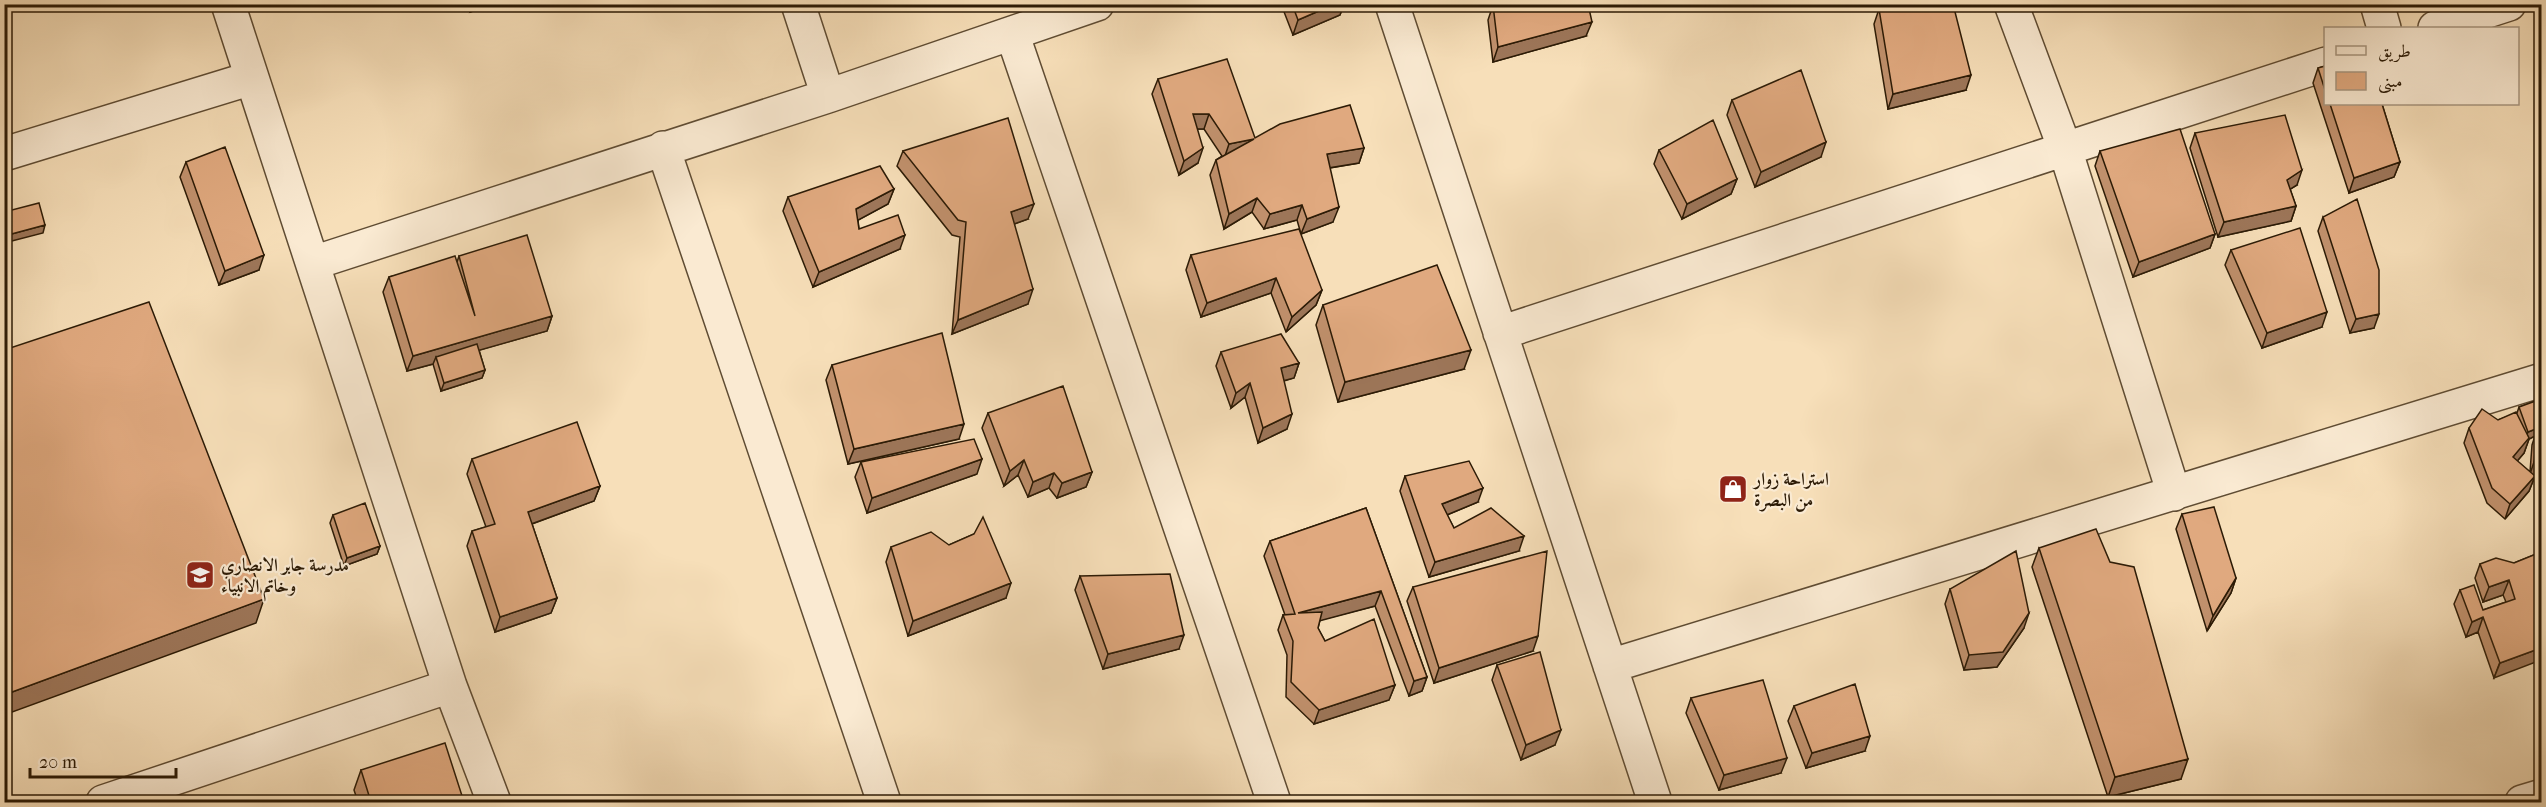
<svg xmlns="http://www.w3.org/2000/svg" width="2546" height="807" viewBox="0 0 2546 807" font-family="'IM FELL French Canon',Amiri,serif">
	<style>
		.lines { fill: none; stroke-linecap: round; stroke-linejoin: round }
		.minor-casing { stroke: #5f4c33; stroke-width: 36 }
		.minor { stroke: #faead2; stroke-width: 33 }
		.wall { fill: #c1916d; stroke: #2c1b06; stroke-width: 1.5; fill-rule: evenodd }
		.shaded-wall { fill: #9d7659; stroke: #2c1b06; stroke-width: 1.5 }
		.building { fill: #e0a97f; stroke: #2c1b06; stroke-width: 1.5 }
		.labels { text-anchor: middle; stroke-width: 4.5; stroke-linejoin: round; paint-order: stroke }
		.poi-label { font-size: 18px; font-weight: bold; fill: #2c1b06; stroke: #faead2; text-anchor: start }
	</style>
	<rect width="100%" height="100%" fill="#f7dfb9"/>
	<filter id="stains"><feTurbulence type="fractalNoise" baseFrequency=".00333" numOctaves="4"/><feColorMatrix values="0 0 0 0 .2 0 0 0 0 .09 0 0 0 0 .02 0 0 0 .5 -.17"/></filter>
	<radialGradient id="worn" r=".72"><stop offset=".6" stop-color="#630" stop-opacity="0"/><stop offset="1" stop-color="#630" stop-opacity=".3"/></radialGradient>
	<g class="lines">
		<g class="minor-casing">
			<path id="minor" d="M 228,4 L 450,686 L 494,802
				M 798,4 L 828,96
				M 1392,4 L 1655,802
				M 2011,4 L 2065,149 L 2174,494
				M 2377,4 L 2384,28
				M 2435,28 L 2509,4
				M 1012,33 L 1274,802
				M 663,148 L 884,802
				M 4,154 L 252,78
				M 313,263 L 828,96 L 1097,4
				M 1500,333 L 2326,64
				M 1610,666 L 2542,380
				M 103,802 L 450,686
				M 2522,802 L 2542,796"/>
		</g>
		<use href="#minor" class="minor"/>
	</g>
	<path class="wall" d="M 467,4 L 495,4 L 470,12 Z
		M 1281,4 L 1344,4 L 1340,15 L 1293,35 Z
		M 1493,5 L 1586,36 L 1493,62 L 1488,20 Z
		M 1879,9 L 1966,90 L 1888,109 L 1874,24 Z
		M 2325,66 L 2325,104 L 2382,104 L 2400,162 L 2394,177 L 2349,193 L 2313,83 L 2318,68 Z
		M 1158,79 L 1255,138 L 1364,148 L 1359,163 L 1330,168 L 1333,222 L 1301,234 L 1297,220 L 1264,229 L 1252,212 L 1224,229 L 1210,175 L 1216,160 L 1222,156 L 1204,129 L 1197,129 L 1198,163 L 1179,175 L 1152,94 Z
		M 1732,100 L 1821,157 L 1755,187 L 1727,115 Z
		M 2195,133 L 2297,185 L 2290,189 L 2296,206 L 2291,221 L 2218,237 L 2190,148 Z
		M 1659,150 L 1737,179 L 1731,194 L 1682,219 L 1654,164 Z
		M 903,151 L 1028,219 L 1014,224 L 1028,304 L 952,334 L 960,237 L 952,235 L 897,166 Z
		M 2100,151 L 2215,234 L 2210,248 L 2133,277 L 2095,166 Z
		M 186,162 L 259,270 L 219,285 L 180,177 Z
		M 894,189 L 888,204 L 858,220 L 859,229 L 900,249 L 813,287 L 783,211 L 788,197 Z
		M 2323,217 L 2374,328 L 2350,333 L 2318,231 Z
		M 2231,250 L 2322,327 L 2262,348 L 2225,265 Z
		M 1191,255 L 1322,290 L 1316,305 L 1286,332 L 1271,293 L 1201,317 L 1186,270 Z
		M 459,256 L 552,316 L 547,331 L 479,350 L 485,370 L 482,378 L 441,391 L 433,364 L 407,371 L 383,292 L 389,277 L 457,262 Z
		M 1323,305 L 1464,369 L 1338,402 L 1316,325 Z
		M 1221,352 L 1299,363 L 1294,378 L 1284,381 L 1287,429 L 1258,443 L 1245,397 L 1231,408 L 1216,366 Z
		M 832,365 L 959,439 L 848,464 L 826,380 Z
		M 2541,399 L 2535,476 L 2529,491 L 2505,519 L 2487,503 L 2464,443 L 2469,428 L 2498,420 L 2517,413 L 2519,407 ZM 2535,436 L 2532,445 L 2530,472 L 2517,461 L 2524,453 L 2529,439 Z
		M 988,413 L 1092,472 L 1086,487 L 1057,498 L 1049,488 L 1028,497 L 1018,475 L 1004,486 L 982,428 Z
		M 472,459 L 600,486 L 594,501 L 532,524 L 557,598 L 551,613 L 495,632 L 467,546 L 472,531 L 486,527 L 467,474 Z
		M 861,462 L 977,474 L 867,513 L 855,477 Z
		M 1405,476 L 1478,502 L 1447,515 L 1454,528 L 1519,551 L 1429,577 L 1400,491 Z
		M 1366,508 L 1427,677 L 1422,691 L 1409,696 L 1375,606 L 1320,620 L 1318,628 L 1325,641 L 1395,685 L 1389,700 L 1314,724 L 1286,697 L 1287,655 L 1278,630 L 1283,615 L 1285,615 L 1264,556 L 1270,541 Z
		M 2182,514 L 2236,578 L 2231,593 L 2207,631 L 2176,529 Z
		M 333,515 L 380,546 L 377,554 L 344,566 L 330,523 Z
		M 974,534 L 1006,598 L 908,636 L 886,562 L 891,547 L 949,545 Z
		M 2039,548 L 2181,779 L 2108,797 L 2032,567 Z
		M 2541,552 L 2494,678 L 2478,632 L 2466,637 L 2454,604 L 2460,590 L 2483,610 L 2506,602 L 2503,595 L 2483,602 L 2475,578 L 2480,564 L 2514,563 Z
		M 1080,576 L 1179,649 L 1103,669 L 1075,590 Z
		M 1413,587 L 1533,651 L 1434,683 L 1407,601 Z
		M 1950,589 L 2024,628 L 1997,667 L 1964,670 L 1945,604 Z
		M 1497,665 L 1555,745 L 1521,760 L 1492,680 Z
		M 1691,698 L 1781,773 L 1719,790 L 1686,713 Z
		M 1794,706 L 1865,751 L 1806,768 L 1788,721 Z
		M 361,770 L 464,802 L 358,802 L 354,790 Z"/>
	<path class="shaded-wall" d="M 473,4 L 495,4 L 470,12 Z
		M 1335,4 L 1344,4 L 1340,15 L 1293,35 L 1298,20 Z
		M 1592,22 L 1586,36 L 1493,62 L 1498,47 Z
		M 1971,75 L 1966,90 L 1888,109 L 1893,94 Z
		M 1193,114 L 1209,114 L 1204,129 L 1188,129 Z
		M 1254,139 L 1224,159 L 1229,144 Z
		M 1826,142 L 1821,157 L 1755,187 L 1761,172 Z
		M 1203,148 L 1198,163 L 1179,175 L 1184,161 Z
		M 1364,148 L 1359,163 L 1322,169 L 1327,154 Z
		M 2400,162 L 2394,177 L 2349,193 L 2354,178 Z
		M 2302,170 L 2297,185 L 2281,195 L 2287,180 Z
		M 1737,179 L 1731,194 L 1682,219 L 1687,204 Z
		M 894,189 L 888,204 L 851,224 L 856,209 Z
		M 1257,198 L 1252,212 L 1224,229 L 1229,214 Z
		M 1034,204 L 1028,219 L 1006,227 L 1011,212 Z
		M 1302,205 L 1297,220 L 1264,229 L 1270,214 Z
		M 2296,206 L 2291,221 L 2218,237 L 2224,222 Z
		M 1339,207 L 1333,222 L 1301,234 L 1307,219 Z
		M 45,225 L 43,233 L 4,243 L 4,236 Z
		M 2215,234 L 2210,248 L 2133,277 L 2139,262 Z
		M 905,235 L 900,249 L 813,287 L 819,272 Z
		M 264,255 L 259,270 L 219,285 L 225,271 Z
		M 1276,278 L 1271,293 L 1201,317 L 1207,303 Z
		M 1033,289 L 1028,304 L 952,334 L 958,320 Z
		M 1322,290 L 1316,305 L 1286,332 L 1292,317 Z
		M 2327,312 L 2322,327 L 2262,348 L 2267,333 Z
		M 2379,314 L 2374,328 L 2350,333 L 2356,319 Z
		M 552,316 L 547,331 L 438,362 L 436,357 L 433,364 L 407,371 L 413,356 Z
		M 1471,350 L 1464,369 L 1338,402 L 1345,382 Z
		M 1299,363 L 1294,378 L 1275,383 L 1281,368 Z
		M 485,370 L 482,378 L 441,391 L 444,383 Z
		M 1250,383 L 1245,397 L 1231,408 L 1236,393 Z
		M 1292,414 L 1287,429 L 1258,443 L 1263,428 Z
		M 964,424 L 959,439 L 848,464 L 854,449 Z
		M 2541,427 L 2541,434 L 2537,430 L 2535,436 L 2529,439 L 2524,453 L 2508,472 L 2513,457 L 2525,440 L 2528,432 Z
		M 982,459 L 977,474 L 867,513 L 872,498 Z
		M 1024,460 L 1018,475 L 1004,486 L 1010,471 Z
		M 2541,461 L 2541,475 L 2529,477 L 2534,462 Z
		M 1092,472 L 1086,487 L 1057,498 L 1062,483 Z
		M 1054,473 L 1049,488 L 1028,497 L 1033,482 Z
		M 2535,476 L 2529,491 L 2505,519 L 2510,504 Z
		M 600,486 L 594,501 L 523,527 L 528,512 Z
		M 1483,488 L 1478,502 L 1437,519 L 1442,504 Z
		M 1524,536 L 1519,551 L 1429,577 L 1435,562 Z
		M 380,546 L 377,554 L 344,566 L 347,558 Z
		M 2236,578 L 2231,593 L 2207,631 L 2213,616 Z
		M 2509,580 L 2503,595 L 2483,602 L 2489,587 Z
		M 1011,583 L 1006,598 L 908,636 L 913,621 Z
		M 1381,591 L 1375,606 L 1293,628 L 1298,613 Z
		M 557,598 L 551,613 L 495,632 L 500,617 Z
		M 264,599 L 256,623 L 4,715 L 4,695 Z
		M 2029,613 L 2024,628 L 1997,667 L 1964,670 L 1969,655 Z
		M 2483,617 L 2478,632 L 2466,637 L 2472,622 Z
		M 1184,635 L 1179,649 L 1103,669 L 1108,654 Z
		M 1538,636 L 1533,651 L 1434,683 L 1439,668 Z
		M 2541,648 L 2541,660 L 2494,678 L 2500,663 Z
		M 1427,677 L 1422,691 L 1409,696 L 1414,681 Z
		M 1395,685 L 1389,700 L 1314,724 L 1319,710 Z
		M 1561,730 L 1555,745 L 1521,760 L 1526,745 Z
		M 1870,736 L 1865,751 L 1806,768 L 1812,753 Z
		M 1787,758 L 1781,773 L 1719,790 L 1724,775 Z
		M 2188,759 L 2181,779 L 2108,797 L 2115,777 Z"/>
	<path class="building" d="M 1292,4 L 1335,4 L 1298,20 Z
		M 1497,4 L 1588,4 L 1592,22 L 1498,47 L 1493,5 Z
		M 1900,4 L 1953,4 L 1971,75 L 1893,94 L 1879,9 Z
		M 1227,59 L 1255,138 L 1280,124 L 1350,105 L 1364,148 L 1327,154 L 1339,207 L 1307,219 L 1302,205 L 1270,214 L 1257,198 L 1229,214 L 1216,160 L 1254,139 L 1229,144 L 1209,114 L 1193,114 L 1203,148 L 1184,161 L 1158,79 Z
		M 2325,66 L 2325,90 L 2318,68 Z
		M 1801,70 L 1826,142 L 1761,172 L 1732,100 Z
		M 2330,104 L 2382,104 L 2400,162 L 2354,178 Z
		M 2285,115 L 2302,170 L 2287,180 L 2296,206 L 2224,222 L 2195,133 Z
		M 1008,118 L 1034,204 L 1011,212 L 1033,289 L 958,320 L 966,222 L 958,220 L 903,151 Z
		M 1713,120 L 1737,179 L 1687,204 L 1659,150 Z
		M 2180,129 L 2215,234 L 2139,262 L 2100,151 Z
		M 225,147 L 264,255 L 225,271 L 186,162 Z
		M 880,166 L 894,189 L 856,209 L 859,229 L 898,215 L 905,235 L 819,272 L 788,197 Z
		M 2357,199 L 2379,270 L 2379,314 L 2356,319 L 2323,217 Z
		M 39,203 L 45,225 L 4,236 L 4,212 Z
		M 2300,228 L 2327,312 L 2267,333 L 2231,250 Z
		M 1299,229 L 1322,290 L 1292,317 L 1276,278 L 1207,303 L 1191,255 Z
		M 527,235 L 552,316 L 413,356 L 389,277 L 455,256 L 475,316 L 459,256 Z
		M 1437,265 L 1471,350 L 1345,382 L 1323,305 Z
		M 149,302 L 264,599 L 4,695 L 4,350 Z
		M 942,333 L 964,424 L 854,449 L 832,365 Z
		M 1281,334 L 1299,363 L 1281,368 L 1292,414 L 1263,428 L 1250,383 L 1236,393 L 1221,352 Z
		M 477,344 L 485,370 L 444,383 L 436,357 Z
		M 1063,386 L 1092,472 L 1062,483 L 1054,473 L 1033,482 L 1024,460 L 1010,471 L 988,413 Z
		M 2541,399 L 2541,427 L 2528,432 L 2519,407 Z
		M 2482,409 L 2498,420 L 2516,412 L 2529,438 L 2513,457 L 2535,476 L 2510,504 L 2492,488 L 2469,428 Z
		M 577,422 L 600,486 L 528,512 L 557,598 L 500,617 L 472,531 L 495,524 L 472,459 Z
		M 2541,429 L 2541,461 L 2534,462 L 2537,430 Z
		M 974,439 L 982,459 L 872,498 L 861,462 Z
		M 1469,461 L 1483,488 L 1442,504 L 1454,528 L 1491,508 L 1524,536 L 1435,562 L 1405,476 Z
		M 365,503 L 380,546 L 347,558 L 333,515 Z
		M 2214,507 L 2236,578 L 2213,616 L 2182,514 Z
		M 1366,508 L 1427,677 L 1414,681 L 1381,591 L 1298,613 L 1322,612 L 1318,628 L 1325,641 L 1374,619 L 1395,685 L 1319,710 L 1291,682 L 1293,641 L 1283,615 L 1295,614 L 1270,541 Z
		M 983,517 L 1011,583 L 913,621 L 891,547 L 931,532 L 949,545 L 974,534 Z
		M 2096,529 L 2110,562 L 2134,567 L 2188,759 L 2115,777 L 2039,548 Z
		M 1547,551 L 1538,636 L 1439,668 L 1413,587 Z
		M 2016,551 L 2029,613 L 2003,652 L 1969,655 L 1950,589 Z
		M 2541,552 L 2541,648 L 2500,663 L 2483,617 L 2472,622 L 2460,590 L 2474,585 L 2483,610 L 2515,599 L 2509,580 L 2489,587 L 2480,564 L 2496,558 L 2514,563 Z
		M 1170,574 L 1184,635 L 1108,654 L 1080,576 Z
		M 1540,652 L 1561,730 L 1526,745 L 1497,665 Z
		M 1763,680 L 1787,758 L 1724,775 L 1691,698 Z
		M 1855,684 L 1870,736 L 1812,753 L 1794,706 Z
		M 445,743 L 464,802 L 371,802 L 361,770 Z"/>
	<defs>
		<g id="shop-square" transform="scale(1.5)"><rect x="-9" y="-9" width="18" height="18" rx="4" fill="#8f2418" stroke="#faead2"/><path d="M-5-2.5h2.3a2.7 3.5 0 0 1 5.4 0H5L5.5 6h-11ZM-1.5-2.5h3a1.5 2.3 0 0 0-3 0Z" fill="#fff"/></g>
		<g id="school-square" transform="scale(1.5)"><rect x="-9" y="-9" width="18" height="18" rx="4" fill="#8f2418" stroke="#faead2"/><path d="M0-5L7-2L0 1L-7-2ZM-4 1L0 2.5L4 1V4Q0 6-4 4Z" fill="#fff"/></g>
	</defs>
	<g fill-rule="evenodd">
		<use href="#shop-square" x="1733" y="489"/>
		<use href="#school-square" x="200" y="575"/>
	</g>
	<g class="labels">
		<g class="poi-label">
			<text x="1754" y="485">استراحة زوار<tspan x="1754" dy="21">من البصرة</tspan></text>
			<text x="221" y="571">مدرسة جابر الانصاري<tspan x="221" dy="21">وخاتم الانبياء</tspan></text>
		</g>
	</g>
	<rect width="2546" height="807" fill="none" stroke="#f7dfb9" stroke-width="24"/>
	<rect x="6" y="6" width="2534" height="795" fill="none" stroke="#2c1b06" stroke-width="3"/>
	<rect x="12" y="12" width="2522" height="783" fill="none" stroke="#2c1b06" stroke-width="1.5"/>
	<rect x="2324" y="27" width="195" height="78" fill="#faead2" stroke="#a89780" stroke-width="1.5"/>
	<rect x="2336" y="46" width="30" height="9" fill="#faead2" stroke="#a89780" stroke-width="1.5"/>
	<text x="2378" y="57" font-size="18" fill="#2c1b06">طريق</text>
	<rect x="2336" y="72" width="30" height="18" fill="#e0a97f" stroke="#a89780" stroke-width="1.5"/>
	<text x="2378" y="87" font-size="18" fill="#2c1b06">مبنى</text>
	<path d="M30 768v9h146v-9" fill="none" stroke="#2c1b06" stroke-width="3"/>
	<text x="39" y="768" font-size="18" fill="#2c1b06" stroke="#faead2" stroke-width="4.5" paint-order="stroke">20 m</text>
	<rect width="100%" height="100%" filter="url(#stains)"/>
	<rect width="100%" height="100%" fill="url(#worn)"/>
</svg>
